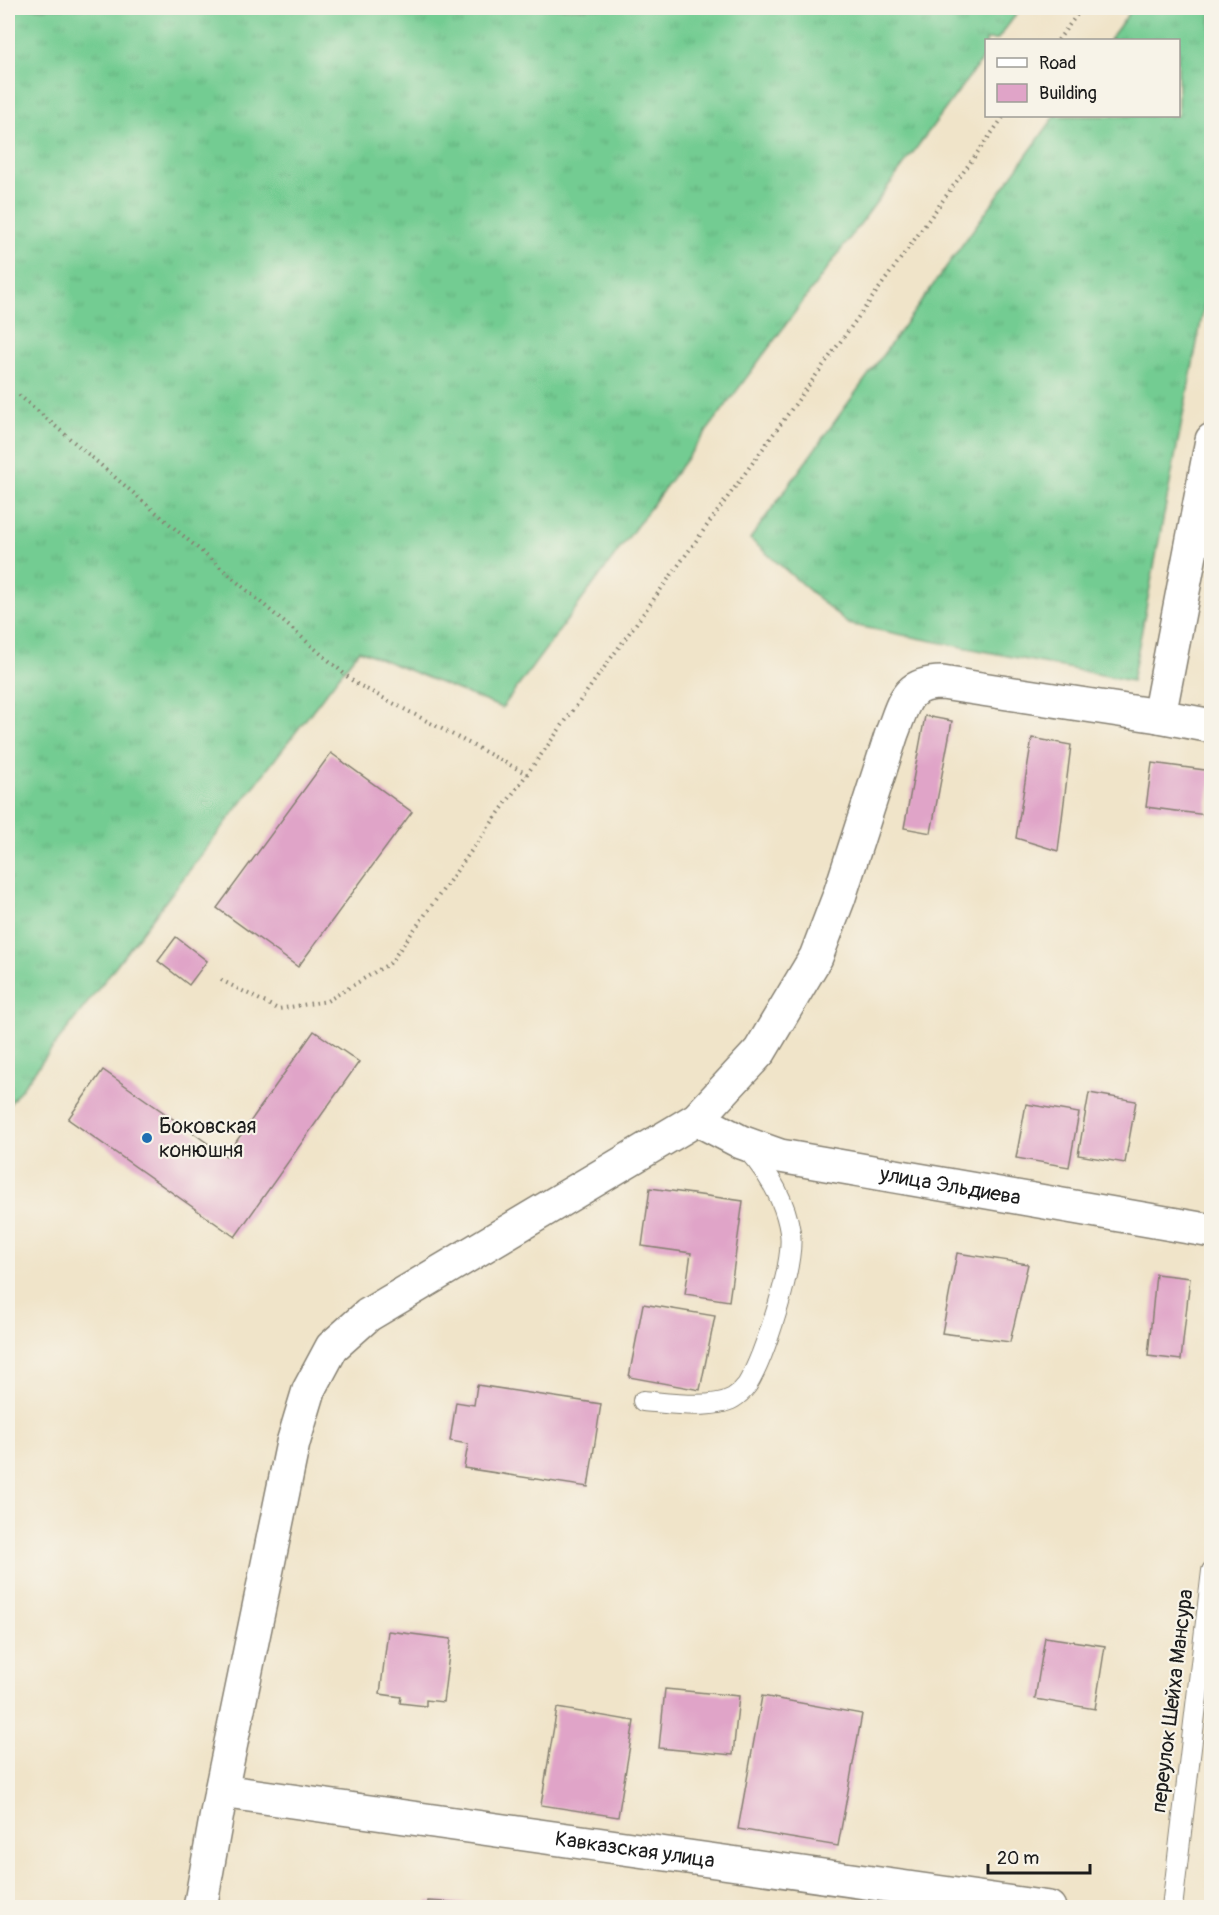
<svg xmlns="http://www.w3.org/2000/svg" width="1219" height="1915" viewBox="0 0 1219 1915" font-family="Pangolin,sans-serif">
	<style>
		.grass { fill: url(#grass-tufts); stroke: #487457; stroke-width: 1.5 }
		.building { fill: #e0a4c8 }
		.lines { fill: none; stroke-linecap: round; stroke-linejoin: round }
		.service-casing { stroke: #868072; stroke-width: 22 }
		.minor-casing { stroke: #868072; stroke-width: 36 }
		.path { stroke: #868072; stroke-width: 4; stroke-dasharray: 1.5 4.5; stroke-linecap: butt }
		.service { stroke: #fff; stroke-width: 20 }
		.minor { stroke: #fff; stroke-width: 33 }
		.poi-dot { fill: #1f6fb2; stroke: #f7f3e8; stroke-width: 2 }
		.labels { text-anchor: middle; stroke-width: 4.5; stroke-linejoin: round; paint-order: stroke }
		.poi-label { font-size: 21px; fill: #1c1c1c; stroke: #f7f3e8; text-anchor: start }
		.street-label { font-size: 21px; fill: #1c1c1c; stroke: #f7f3e8 }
	</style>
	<defs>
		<pattern id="grass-tufts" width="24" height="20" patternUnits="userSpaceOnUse" patternTransform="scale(1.5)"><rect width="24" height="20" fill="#73cc92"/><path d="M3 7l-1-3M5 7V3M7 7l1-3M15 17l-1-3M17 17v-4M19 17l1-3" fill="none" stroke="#63af7d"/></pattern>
	</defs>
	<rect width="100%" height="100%" fill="#f7f3e8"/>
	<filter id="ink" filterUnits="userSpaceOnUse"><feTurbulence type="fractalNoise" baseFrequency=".0167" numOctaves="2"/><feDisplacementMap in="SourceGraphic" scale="12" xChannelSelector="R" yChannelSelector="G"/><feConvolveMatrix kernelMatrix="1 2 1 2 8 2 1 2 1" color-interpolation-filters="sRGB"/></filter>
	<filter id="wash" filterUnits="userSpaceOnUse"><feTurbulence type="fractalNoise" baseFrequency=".008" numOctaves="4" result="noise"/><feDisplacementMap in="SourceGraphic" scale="24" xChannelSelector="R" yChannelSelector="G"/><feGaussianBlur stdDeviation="1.35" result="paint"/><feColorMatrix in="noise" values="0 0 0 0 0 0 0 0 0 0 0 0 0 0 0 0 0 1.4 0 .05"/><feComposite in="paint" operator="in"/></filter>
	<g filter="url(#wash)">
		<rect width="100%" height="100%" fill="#f0e4c9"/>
		<path class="grass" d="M 8,8 L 1021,8 L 997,40 L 986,40 L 986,54 L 502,708 L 359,650 L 8,1106 Z
			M 1133,8 L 1211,8 L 1211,270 L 1132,681 L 848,624 L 750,539 L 1055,116 L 1178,116 L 1178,40 L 1109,40 Z"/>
		<g id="blocks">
			<path class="building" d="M 925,716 L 952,721 L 931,833 L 904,828 Z
				M 1032,738 L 1071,745 L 1058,851 L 1016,838 Z
				M 331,753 L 412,812 L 298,967 L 217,908 Z
				M 1152,763 L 1212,771 L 1206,815 L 1146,807 Z
				M 176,937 L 207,961 L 189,985 L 158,961 Z
				M 314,1031 L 359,1062 L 235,1237 L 68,1119 L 103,1070 L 226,1156 Z
				M 1089,1093 L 1136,1101 L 1125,1163 L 1078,1155 Z
				M 1026,1104 L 1079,1113 L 1069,1167 L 1016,1158 Z
				M 650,1188 L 743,1201 L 729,1301 L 685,1294 L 691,1253 L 642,1246 Z
				M 957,1253 L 1028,1264 L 1010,1342 L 942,1333 Z
				M 1156,1274 L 1190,1278 L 1181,1360 L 1148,1356 Z
				M 643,1304 L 715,1316 L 700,1390 L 629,1377 Z
				M 477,1385 L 601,1404 L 588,1487 L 464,1468 L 468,1444 L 450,1441 L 456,1402 L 474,1405 Z
				M 388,1631 L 451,1639 L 443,1702 L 426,1700 L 426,1706 L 400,1703 L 401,1697 L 380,1694 Z
				M 1045,1637 L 1105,1646 L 1095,1709 L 1035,1699 Z
				M 665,1689 L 739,1696 L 733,1755 L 659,1748 Z
				M 762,1696 L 862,1714 L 838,1846 L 738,1829 Z
				M 557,1708 L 634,1721 L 618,1817 L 541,1805 Z
				M 428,1901 L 494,1905 L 494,1908 L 427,1908 Z"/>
		</g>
	</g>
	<g filter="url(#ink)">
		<use href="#blocks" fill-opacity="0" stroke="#868072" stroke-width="1.5"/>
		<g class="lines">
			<g class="service-casing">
				<path id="service" d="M 643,1401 C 667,1403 712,1410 733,1398 C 738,1395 744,1389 747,1385 C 764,1358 795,1264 790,1232 C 785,1199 768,1172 746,1148
					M 1172,1908 L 1212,1571"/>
			</g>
			<g class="minor-casing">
				<g id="minor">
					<path d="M 1212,440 L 1159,716 L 1212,726"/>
					<path id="s1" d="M 697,1119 L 741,1142 L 780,1156 L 1212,1231"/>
					<path id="s2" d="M 221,1791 L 1049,1908"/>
					<path d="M 200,1908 L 221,1791 L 293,1443 L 309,1390 L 332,1347 L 368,1315 L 697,1119 L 760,1051 L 816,957 L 839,897 L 892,733 C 904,703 905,683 942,683 L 1159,716"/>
				</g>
			</g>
			<path class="path" d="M 1058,40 L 1082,8
				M 19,395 L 355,683 L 527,774
				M 221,980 L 278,1009 L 327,1001 L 390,963 L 1004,116"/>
			<use href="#service" class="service"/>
			<use href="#minor" class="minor"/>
		</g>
	</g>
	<circle class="poi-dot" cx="147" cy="1138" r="6"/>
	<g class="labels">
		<g class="poi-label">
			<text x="159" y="1133">Боковская<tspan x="159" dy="24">конюшня</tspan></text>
		</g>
		<g class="street-label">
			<text dy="7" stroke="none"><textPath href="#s1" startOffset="264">улица Эльдиева</textPath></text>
			<text transform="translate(1172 1701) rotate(-83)" y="7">переулок Шейха Мансура</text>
			<text dy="7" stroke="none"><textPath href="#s2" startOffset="418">Кавказская улица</textPath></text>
		</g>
	</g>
	<rect width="1219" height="1915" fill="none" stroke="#f7f3e8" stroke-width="30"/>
	<rect x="985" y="39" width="195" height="78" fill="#f7f3e8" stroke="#9f9d96" stroke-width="1.5"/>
	<rect x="997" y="58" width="30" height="9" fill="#ffffff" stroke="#9f9d96" stroke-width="1.5"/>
	<text x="1039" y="69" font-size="18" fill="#1c1c1c">Road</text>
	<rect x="997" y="84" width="30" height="18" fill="#e0a4c8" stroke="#9f9d96" stroke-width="1.5"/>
	<text x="1039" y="99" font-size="18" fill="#1c1c1c">Building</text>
	<path d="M988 1864v9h102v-9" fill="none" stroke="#1c1c1c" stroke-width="3"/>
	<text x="997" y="1864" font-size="18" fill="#1c1c1c" stroke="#f7f3e8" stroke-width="4.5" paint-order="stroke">20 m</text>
</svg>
